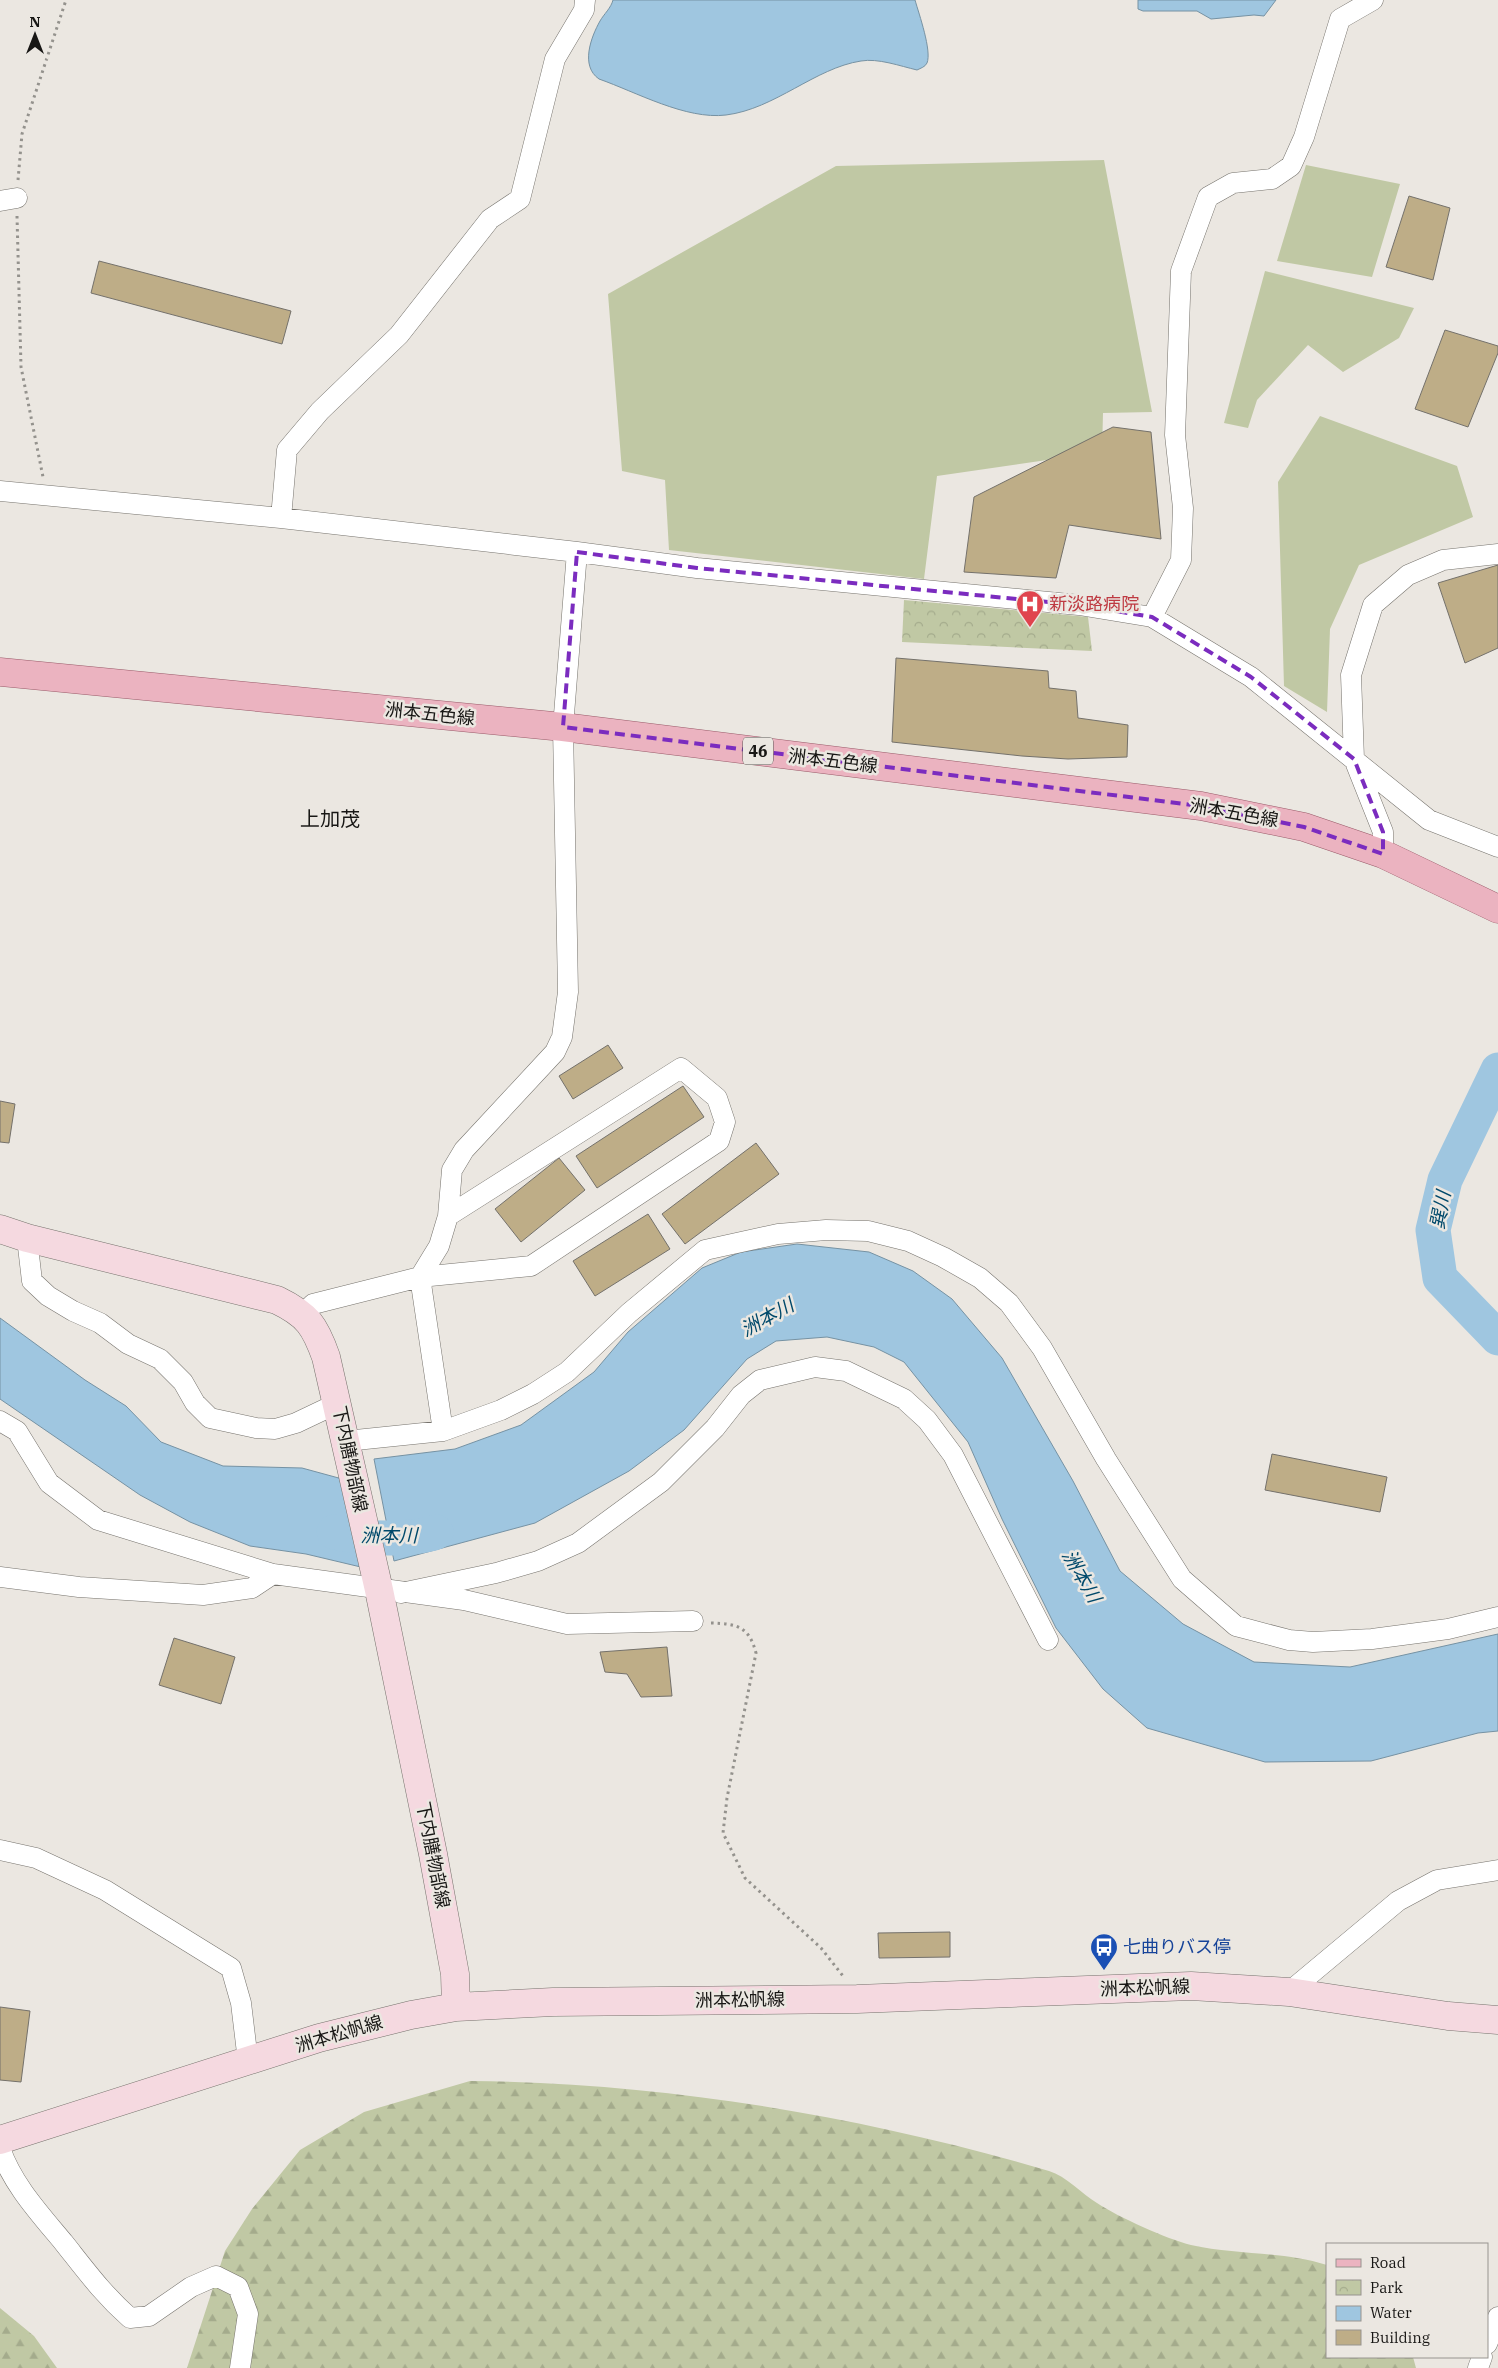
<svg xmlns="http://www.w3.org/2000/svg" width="1498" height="2368" viewBox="0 0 1498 2368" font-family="'IBM Plex Serif','Noto Sans JP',serif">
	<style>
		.grass { fill: #c0c8a4 }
		.forest { fill: url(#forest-firs) }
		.park { fill: url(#park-crowns) }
		.water { fill: #9fc6e0; stroke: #7692a3 }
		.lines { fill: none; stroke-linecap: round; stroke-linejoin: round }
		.river { stroke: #9fc6e0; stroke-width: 35 }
		.building { fill: #bead87; stroke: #74716b }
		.street-casing { stroke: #76736d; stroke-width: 21 }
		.secondary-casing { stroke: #76736d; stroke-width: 29 }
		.primary-casing { stroke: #995b69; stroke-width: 29 }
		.path { stroke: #94928d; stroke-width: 3; stroke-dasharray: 2.5 4; stroke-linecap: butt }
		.street { stroke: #fff; stroke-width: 20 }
		.secondary { stroke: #f5d9e0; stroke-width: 28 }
		.primary { stroke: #ebb3c0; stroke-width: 28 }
		.marked { fill: none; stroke: #7b2cbf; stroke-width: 4; stroke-dasharray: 10 6; stroke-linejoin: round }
		.labels { text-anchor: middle; stroke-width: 5; stroke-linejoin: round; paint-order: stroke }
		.shield { fill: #ebe7e1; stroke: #575552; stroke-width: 1 }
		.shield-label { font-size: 16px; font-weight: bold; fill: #181715 }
		.health-label { font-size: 18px; fill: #be3a42; stroke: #ebe7e1; text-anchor: start }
		.street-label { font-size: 18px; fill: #181715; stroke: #ebe7e1 }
		.transit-label { font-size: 18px; fill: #164399; stroke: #ebe7e1; text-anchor: start }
		.water-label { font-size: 19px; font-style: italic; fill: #00496b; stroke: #ebe7e1 }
		.quarter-label { font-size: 20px; fill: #181715; stroke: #ebe7e1 }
	</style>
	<defs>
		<pattern id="forest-firs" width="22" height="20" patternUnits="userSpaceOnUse" patternTransform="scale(1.25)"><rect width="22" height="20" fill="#c0c8a4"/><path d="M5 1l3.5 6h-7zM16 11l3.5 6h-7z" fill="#a4ab8c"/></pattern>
		<pattern id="park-crowns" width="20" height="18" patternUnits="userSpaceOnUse" patternTransform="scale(1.25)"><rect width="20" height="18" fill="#c0c8a4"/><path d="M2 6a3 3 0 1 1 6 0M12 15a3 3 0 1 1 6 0" fill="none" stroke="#a4ab8c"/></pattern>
	</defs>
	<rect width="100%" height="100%" fill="#ebe7e1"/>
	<path class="grass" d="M 1104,160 L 1152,412 L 1103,413 L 1102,452 L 937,476 L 924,579 L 669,550 L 665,480 L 622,471 L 608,294 L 836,166 Z
		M 1306,165 L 1400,184 L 1372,277 L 1277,261 Z
		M 1265,271 L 1414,308 L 1399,338 L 1343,372 L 1308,345 L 1257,400 L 1248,428 L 1224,423 Z
		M 1320,416 L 1457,466 L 1473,517 L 1359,565 L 1330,629 L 1327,712 L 1284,686 L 1278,482 Z"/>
	<path class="forest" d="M 470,2081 C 665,2083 862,2116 1049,2171 C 1066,2176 1082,2194 1097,2203 C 1118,2217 1167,2239 1191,2245 C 1236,2255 1281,2251 1327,2265 L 1327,2357 L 1413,2357 L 1416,2368 L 187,2368 L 225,2251 L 252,2209 L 300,2150 L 364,2112 Z
		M 0,2308 L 34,2336 L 57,2368 L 0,2368 Z"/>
	<path class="park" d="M 904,600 L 1088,617 L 1092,651 L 902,642 Z"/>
	<path class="water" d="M 613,0 L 915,0 C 919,14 932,51 927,63 C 925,67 921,68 917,70 C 900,66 878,58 861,61 C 815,68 775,109 726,115 C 686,120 636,92 599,79 C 580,66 591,37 600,21 C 604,14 611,8 613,0 Z
		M 1138,0 L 1276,0 L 1264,16 L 1254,15 L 1211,19 L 1197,11 L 1143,11 L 1138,9 Z
		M 797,1244 L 869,1252 L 913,1271 L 952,1299 L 1002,1358 L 1073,1481 L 1120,1571 L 1183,1624 L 1254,1662 L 1350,1667 L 1498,1634 L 1498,1731 L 1478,1733 L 1371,1761 L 1265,1762 L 1147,1728 L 1103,1689 L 1056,1628 L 1002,1519 L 968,1442 L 904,1362 L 874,1347 L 827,1337 L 776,1341 L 747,1359 L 684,1430 L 629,1471 L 535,1523 L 394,1561 L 374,1459 L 455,1449 L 521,1425 L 594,1372 L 628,1332 L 702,1268 L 741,1252 Z
		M 0,1318 L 85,1380 L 126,1406 L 161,1442 L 223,1466 L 302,1468 L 346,1480 L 365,1568 L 306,1554 L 250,1546 L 190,1522 L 140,1495 L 0,1399 Z"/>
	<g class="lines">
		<path class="river" d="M 1498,1070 L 1445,1180 L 1433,1230 L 1440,1278 L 1498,1338
			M 334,1532 C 359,1539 412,1541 436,1532"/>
	</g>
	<path class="building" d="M 1409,196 L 1450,208 L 1433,280 L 1386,267 Z
		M 99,261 L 291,311 L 282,344 L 91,293 Z
		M 1445,330 L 1498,346 L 1498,353 L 1468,427 L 1415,409 Z
		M 1113,427 L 1151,432 L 1161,539 L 1069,525 L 1056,578 L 964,572 L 974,497 Z
		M 1498,565 L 1498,648 L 1465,663 L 1438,583 Z
		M 896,658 L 1048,671 L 1049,688 L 1076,691 L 1078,718 L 1128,725 L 1127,757 L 1068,759 L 1022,756 L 892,742 Z
		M 608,1045 L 623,1068 L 573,1099 L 559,1076 Z
		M 683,1086 L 704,1117 L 597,1188 L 576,1156 Z
		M 0,1101 L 15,1104 L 9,1143 L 0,1142 Z
		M 756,1143 L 779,1174 L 685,1244 L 662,1214 Z
		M 559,1158 L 585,1190 L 521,1242 L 495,1209 Z
		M 648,1214 L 670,1249 L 595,1296 L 573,1261 Z
		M 1272,1454 L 1387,1477 L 1380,1512 L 1265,1490 Z
		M 174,1638 L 235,1657 L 221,1704 L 159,1685 Z
		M 667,1647 L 672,1696 L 641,1697 L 627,1674 L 605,1672 L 600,1652 Z
		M 950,1932 L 950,1957 L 879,1958 L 878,1933 Z
		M 0,2007 L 30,2011 L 21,2082 L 0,2080 Z"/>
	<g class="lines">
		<g class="street-casing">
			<path id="street" d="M 0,201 L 17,198
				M 0,491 L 281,518 L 577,552 L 697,568 L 1079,605 L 1152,617 L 1251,677 L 1429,820 L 1498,847
				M 281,518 L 287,450 L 320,411 L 399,335 L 490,219 L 520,199 L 555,59 L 584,10 L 585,0
				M 1152,617 L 1181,560 L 1183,508 L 1175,435 L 1181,271 L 1208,197 L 1233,183 L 1272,179 L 1291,166 L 1304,137 L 1340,19 L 1373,0
				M 1383,854 L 1383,832 L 1354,759 L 1351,675 L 1373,605 L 1408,575 L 1443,560 L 1498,554
				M 27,1238 L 32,1281 L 48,1296 L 73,1311 L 100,1323 L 128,1344 L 160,1359 L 183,1382 L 195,1403 L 210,1418 L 256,1428 L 275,1429 L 296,1423 L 338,1403
				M 303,1314 L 313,1304 L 420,1277 L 439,1246 L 448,1216 L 452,1170 L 464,1150 L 555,1052 L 562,1037 L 568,992 L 563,727 L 577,552
				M 0,1421 L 17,1431 L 49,1483 L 98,1520 L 273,1574
				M 443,1431 L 420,1277 L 531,1266 L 719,1141 L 725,1122 L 717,1098 L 681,1068 L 448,1216
				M 346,1441 L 443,1431 L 501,1410 L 533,1394 L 567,1372 L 629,1313 L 705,1250 L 778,1234 L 826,1230 L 868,1231 L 908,1241 L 943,1257 L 980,1278 L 1009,1303 L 1042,1348 L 1106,1459 L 1182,1579 L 1236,1626 L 1289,1640 L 1313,1642 L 1372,1639 L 1448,1629 L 1498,1617
				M 0,1577 L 79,1587 L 203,1595 L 252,1588 L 273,1574 L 464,1600 L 567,1624 L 693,1621
				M 401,1593 L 496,1573 L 538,1561 L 578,1543 L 661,1482 L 715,1428 L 741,1395 L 760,1380 L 815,1367 L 846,1371 L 904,1399 L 927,1420 L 953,1455 L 1048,1640
				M 0,1850 L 36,1858 L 105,1890 L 231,1968 L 241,2003 L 248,2061
				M 1289,1992 L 1398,1901 L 1437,1880 L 1498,1870
				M 0,2148 C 12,2184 40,2214 64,2243 C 87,2272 103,2294 130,2318 L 149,2316 L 191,2287 L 216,2276 L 238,2287 L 248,2314 L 240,2368
				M 1487,2344 L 1498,2317
				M 1478,2368 L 1482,2357"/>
		</g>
		<g class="secondary-casing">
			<path id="secondary" d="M 0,1229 L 27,1238 L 277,1300 C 308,1315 315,1326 326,1357 L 379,1590 L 433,1854 L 455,1974 L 456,2007
				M 0,2140 L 319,2038 L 411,2015 L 456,2007 L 553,2002 L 857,1999 L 1191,1986 L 1289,1992 L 1448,2016 L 1498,2020"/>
		</g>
		<g class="primary-casing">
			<path id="primary" d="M 0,672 L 563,727 L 1201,806 L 1304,827 L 1383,854 L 1498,909"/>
		</g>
		<path class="path" d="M 18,180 L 22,134 L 66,0
			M 17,216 L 21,367 L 43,477
			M 711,1623 C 737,1624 749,1626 756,1653 L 727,1798 L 723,1833 L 745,1878 L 821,1948 L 843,1976"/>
		<use href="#street" class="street"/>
		<use href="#secondary" class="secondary"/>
		<use href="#primary" class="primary"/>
	</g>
	<path class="marked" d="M 577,552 L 697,568 L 1079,605 L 1152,617 L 1251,677 L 1354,759 L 1383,832 L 1383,854 L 1304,827 L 1201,806 L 563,727 Z"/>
	<defs>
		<g id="hospital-pin" transform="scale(1.4375)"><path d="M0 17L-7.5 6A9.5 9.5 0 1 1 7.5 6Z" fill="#e0444e" stroke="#ebe7e1"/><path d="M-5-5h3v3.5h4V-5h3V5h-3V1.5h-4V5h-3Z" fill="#fff"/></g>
		<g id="bus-pin" transform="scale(1.4375)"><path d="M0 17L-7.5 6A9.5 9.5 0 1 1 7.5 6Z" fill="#1a4fb4" stroke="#ebe7e1"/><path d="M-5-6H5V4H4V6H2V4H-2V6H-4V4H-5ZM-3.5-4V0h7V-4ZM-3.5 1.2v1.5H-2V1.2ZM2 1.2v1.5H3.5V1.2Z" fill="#fff"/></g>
	</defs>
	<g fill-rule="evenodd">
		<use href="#hospital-pin" x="1030" y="604"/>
		<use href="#bus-pin" x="1104" y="1947"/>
	</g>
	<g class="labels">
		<rect class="shield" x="743" y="737.5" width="30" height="27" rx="4"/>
		<g class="shield-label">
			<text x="758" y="757">46</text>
		</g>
		<g class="health-label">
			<text x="1049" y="610">新淡路病院</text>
		</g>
		<g class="street-label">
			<text transform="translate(430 714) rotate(6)" y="6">洲本五色線</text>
			<text transform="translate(833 761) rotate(7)" y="6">洲本五色線</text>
			<text transform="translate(1234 813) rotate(10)" y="6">洲本五色線</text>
			<text transform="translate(350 1459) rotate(78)" y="6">下内膳物部線</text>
			<text transform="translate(433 1855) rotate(79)" y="6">下内膳物部線</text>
			<text transform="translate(1145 1988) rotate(-2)" y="6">洲本松帆線</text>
			<text transform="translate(740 2000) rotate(-1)" y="6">洲本松帆線</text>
			<text transform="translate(339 2034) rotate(-16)" y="6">洲本松帆線</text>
		</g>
		<g class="transit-label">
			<text x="1123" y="1953">七曲りバス停</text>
		</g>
		<g class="water-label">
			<text transform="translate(1440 1210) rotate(-79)" y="7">巽川</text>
			<text transform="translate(767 1317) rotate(-29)" y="7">洲本川</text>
			<text x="389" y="1542">洲本川</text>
			<text transform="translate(1082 1576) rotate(60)" y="7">洲本川</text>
		</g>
		<g class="quarter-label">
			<text x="330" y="826">上加茂</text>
		</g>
	</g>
	<rect x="1326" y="2243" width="162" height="115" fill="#ebe7e1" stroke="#97948f"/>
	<rect x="1336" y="2259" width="25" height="8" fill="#ebb3c0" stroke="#97948f"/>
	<text x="1370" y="2268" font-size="15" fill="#181715">Road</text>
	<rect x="1336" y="2280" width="25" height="15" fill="url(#park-crowns)" stroke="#97948f"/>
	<text x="1370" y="2293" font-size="15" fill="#181715">Park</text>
	<rect x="1336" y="2306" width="25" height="15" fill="#9fc6e0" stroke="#97948f"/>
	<text x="1370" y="2318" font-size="15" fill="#181715">Water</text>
	<rect x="1336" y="2330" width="25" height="15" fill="#bead87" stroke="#97948f"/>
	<text x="1370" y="2343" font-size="15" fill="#181715">Building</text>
	<g transform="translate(35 35)" stroke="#ebe7e1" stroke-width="4" paint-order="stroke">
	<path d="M0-4L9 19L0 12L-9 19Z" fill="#181715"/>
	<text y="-8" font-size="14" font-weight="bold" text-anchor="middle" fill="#181715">N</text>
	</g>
</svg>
